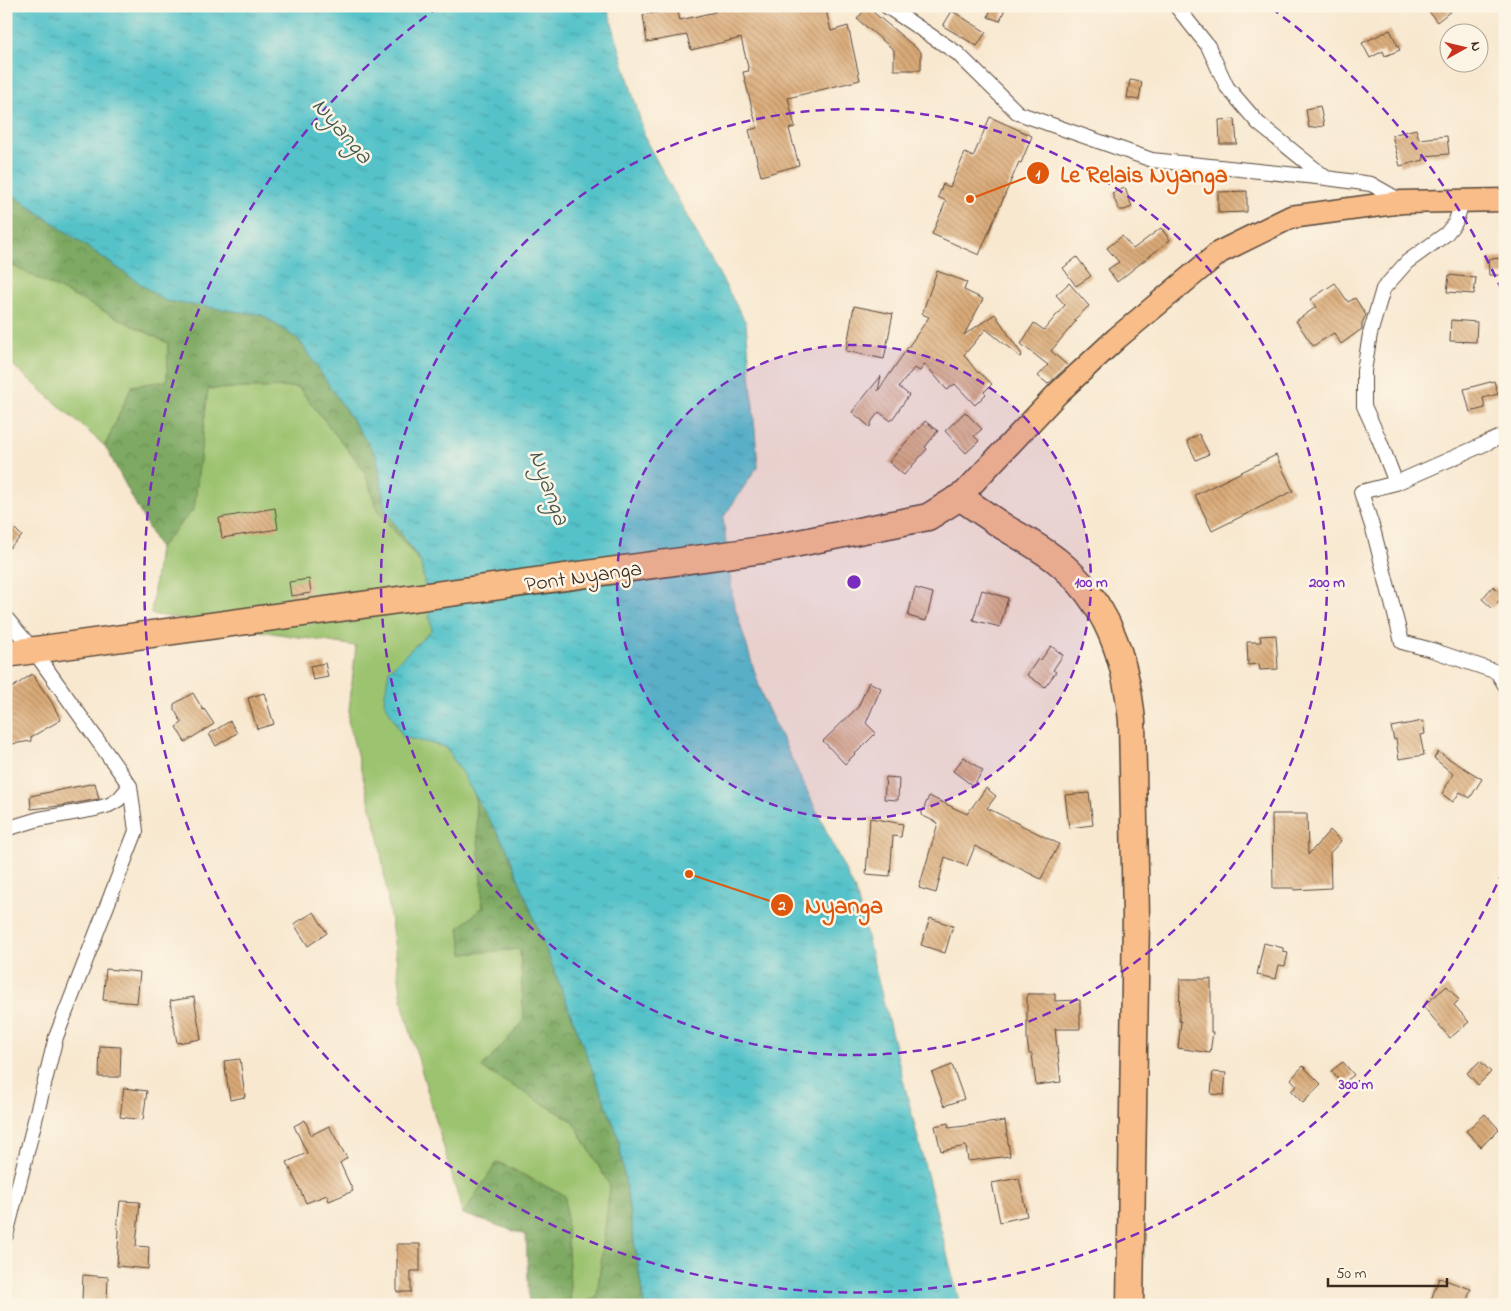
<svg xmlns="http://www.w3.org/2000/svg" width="1511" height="1311" viewBox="0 0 1511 1311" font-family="'Indie Flower',sans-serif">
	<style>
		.green { fill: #9cc36f; stroke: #6c7646 }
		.forest { fill: url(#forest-crowns); stroke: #5c6a40 }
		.water { fill: url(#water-ripples); stroke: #487674 }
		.building { fill: url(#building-back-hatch) }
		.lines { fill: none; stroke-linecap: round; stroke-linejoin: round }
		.street-casing { stroke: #574639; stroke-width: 16 }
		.primary-casing { stroke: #574639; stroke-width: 25 }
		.highway-casing { stroke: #574639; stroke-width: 29 }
		.street { stroke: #fff; stroke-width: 14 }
		.primary { stroke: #f8bd89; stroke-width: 22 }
		.highway { stroke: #f8bd89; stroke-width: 26 }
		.ring { fill: none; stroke: #7b2cbf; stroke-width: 2.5; stroke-dasharray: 9 6 }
		.labels { text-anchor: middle; stroke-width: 5; stroke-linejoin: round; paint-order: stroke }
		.street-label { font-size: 22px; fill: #3b2a1e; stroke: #fcf5e5 }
		.water-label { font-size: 24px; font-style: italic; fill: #425851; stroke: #fcf5e5 }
		.centre { fill: #7b2cbf; stroke: #fcf5e5; stroke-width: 2.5 }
		.ring-label { font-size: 15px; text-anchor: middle; font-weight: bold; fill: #7b2cbf; stroke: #fcf5e5; stroke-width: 5; stroke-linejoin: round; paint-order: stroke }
		.leader { fill: none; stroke: #df570d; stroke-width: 2 }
		.callout-dot { fill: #df570d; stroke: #fcf5e5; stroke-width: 2 }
		.mark-label { font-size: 15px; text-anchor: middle; font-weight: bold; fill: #fff }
		.callout-label { font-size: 24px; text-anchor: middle; font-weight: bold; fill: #df570d; stroke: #fcf5e5; stroke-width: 5; stroke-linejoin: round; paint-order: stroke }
	</style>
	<defs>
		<pattern id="forest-crowns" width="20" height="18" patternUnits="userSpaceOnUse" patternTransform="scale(1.25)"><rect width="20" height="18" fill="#7da962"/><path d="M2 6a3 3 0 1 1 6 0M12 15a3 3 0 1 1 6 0" fill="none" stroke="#688a50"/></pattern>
		<pattern id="water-ripples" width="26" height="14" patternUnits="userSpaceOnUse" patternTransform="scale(1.25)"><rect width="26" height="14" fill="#54c2c9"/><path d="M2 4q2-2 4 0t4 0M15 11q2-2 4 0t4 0" fill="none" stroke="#479ea3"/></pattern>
		<pattern id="building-back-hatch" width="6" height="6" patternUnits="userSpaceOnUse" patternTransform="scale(1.25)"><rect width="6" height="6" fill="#daaa78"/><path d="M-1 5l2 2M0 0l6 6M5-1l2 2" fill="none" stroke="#b28b62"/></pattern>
	</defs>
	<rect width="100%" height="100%" fill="#fcf5e5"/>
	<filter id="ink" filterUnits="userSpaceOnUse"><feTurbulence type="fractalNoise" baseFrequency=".02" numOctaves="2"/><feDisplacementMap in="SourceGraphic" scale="10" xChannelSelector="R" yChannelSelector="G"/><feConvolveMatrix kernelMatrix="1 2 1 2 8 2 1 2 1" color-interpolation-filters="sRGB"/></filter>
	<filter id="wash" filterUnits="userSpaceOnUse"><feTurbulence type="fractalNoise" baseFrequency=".0096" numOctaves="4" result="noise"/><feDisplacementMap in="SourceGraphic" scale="20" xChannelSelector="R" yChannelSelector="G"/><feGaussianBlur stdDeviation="1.12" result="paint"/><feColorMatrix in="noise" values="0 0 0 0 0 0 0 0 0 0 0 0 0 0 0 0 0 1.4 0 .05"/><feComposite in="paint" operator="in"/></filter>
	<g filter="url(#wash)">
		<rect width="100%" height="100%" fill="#f8e8d0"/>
		<path class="green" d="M 6,258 L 7,263 L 168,343 L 167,381 L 132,386 L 105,446 L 6,359 Z
			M 298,387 L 364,470 L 378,511 L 421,563 L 432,630 L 389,670 L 403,737 L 446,747 L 475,795 L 483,907 L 459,928 L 463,954 L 520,949 L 524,1021 L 482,1068 L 573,1121 L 610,1186 L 597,1297 L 579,1305 L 571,1305 L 565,1196 L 498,1162 L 463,1214 L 403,1006 L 379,838 L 348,720 L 356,646 L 151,614 L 159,548 L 194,509 L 208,389 Z"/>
		<path class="forest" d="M 6,190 L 165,301 L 262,315 L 299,340 L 377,457 L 385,509 L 421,563 L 378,511 L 364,470 L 298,387 L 208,389 L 194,509 L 159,548 L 105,446 L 132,386 L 167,381 L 168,343 L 7,263 Z
			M 475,795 L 507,849 L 618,1136 L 644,1305 L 579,1305 L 597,1297 L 610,1186 L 573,1121 L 482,1068 L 524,1021 L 520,949 L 463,954 L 459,928 L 483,907 Z
			M 497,1162 L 565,1196 L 571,1305 L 529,1305 L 526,1235 L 463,1214 Z"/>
		<path class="water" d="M 6,6 L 607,6 L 647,143 L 746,323 L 758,466 L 723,518 L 733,601 L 763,699 L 856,893 L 960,1305 L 644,1305 L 618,1136 L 507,849 L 446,747 L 403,737 L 384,701 L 389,670 L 432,630 L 421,563 L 385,509 L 377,457 L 299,340 L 262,315 L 165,301 L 6,190 Z"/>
		<g id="blocks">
			<path class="building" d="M 713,6 L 825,6 L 831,31 L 848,26 L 860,80 L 788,98 L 795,127 L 789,129 L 799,165 L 761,176 L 749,130 L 757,128 L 743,72 L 749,71 L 741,38 L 691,50 L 687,35 L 647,42 L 643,15 L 677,8 L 680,20 L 715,12 Z
				M 992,6 L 1006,6 L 1000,21 L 988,17 Z
				M 1425,6 L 1457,6 L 1437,22 Z
				M 867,7 L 921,52 L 921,70 L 894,70 L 894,50 L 857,19 Z
				M 952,11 L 986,32 L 977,46 L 943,26 Z
				M 1390,30 L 1400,50 L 1385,56 L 1383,51 L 1370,58 L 1362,43 Z
				M 1130,80 L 1142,82 L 1139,100 L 1127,98 Z
				M 1320,106 L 1324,126 L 1309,128 L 1306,109 Z
				M 990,117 L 1032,136 L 1021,163 L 1019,162 L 979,255 L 932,234 L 946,201 L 938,197 L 943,184 L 950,187 L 965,153 L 973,157 Z
				M 1235,119 L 1237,144 L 1220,144 L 1219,120 Z
				M 1416,129 L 1419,139 L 1447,136 L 1449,154 L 1423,156 L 1424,160 L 1400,166 L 1392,135 Z
				M 1125,188 L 1132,207 L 1124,210 L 1119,210 L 1112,193 Z
				M 1247,191 L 1247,212 L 1218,213 L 1218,192 Z
				M 1161,228 L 1170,240 L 1117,282 L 1108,269 L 1119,262 L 1107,248 L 1122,236 L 1133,249 Z
				M 1077,257 L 1091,276 L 1076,286 L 1063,268 Z
				M 1505,258 L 1505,275 L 1489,275 L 1488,259 Z
				M 937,271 L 967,282 L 964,290 L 983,299 L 964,335 L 995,314 L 1022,355 L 1020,357 L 986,329 L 964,355 L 978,373 L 979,372 L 992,384 L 984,392 L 986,394 L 975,405 L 955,384 L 947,390 L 925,364 L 920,371 L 914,368 L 899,387 L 909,395 L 891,421 L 879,412 L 872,421 L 870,427 L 852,412 L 881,376 L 878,391 L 929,317 L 922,314 Z
				M 1449,275 L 1476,278 L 1474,294 L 1447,292 Z
				M 1069,283 L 1089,306 L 1074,320 L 1076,321 L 1051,351 L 1068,366 L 1048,384 L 1038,376 L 1048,365 L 1021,344 L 1034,323 L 1044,330 L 1065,305 L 1056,295 Z
				M 1335,283 L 1348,302 L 1355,298 L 1366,315 L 1362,323 L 1362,329 L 1341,344 L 1334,333 L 1313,346 L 1296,321 L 1316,307 L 1311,299 Z
				M 854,306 L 893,314 L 884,359 L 846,351 Z
				M 1451,320 L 1477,322 L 1476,342 L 1450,341 Z
				M 1494,381 L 1498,394 L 1483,398 L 1485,408 L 1470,412 L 1464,389 Z
				M 965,412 L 982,429 L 974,436 L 979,441 L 966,453 L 945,431 Z
				M 925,421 L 938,431 L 925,447 L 927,449 L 904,475 L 889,462 L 918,428 L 919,429 Z
				M 1199,434 L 1209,454 L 1196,460 L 1187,441 Z
				M 1276,455 L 1293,491 L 1212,531 L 1195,495 Z
				M 275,508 L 278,529 L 222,538 L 219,518 Z
				M 6,520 L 22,536 L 6,551 Z
				M 309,579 L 311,593 L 291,596 L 289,582 Z
				M 1493,586 L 1504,596 L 1492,608 L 1482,599 Z
				M 915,588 L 933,593 L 926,621 L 908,616 Z
				M 982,590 L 1008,598 L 1000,627 L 973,620 Z
				M 1276,635 L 1278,669 L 1260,670 L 1259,664 L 1248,665 L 1247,642 L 1261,642 L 1260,636 Z
				M 1051,646 L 1063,655 L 1053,670 L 1056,672 L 1045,687 L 1027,675 L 1038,659 L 1040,661 Z
				M 325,663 L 328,677 L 313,680 L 310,666 Z
				M 32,674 L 51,701 L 61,720 L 31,737 L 31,741 L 6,745 L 6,692 Z
				M 869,682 L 881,688 L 866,723 L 876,733 L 845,764 L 823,741 L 858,707 Z
				M 193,693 L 203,710 L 204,709 L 214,724 L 185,742 L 176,727 L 182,723 L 174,709 L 174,704 Z
				M 264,693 L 274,724 L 257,729 L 248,698 Z
				M 230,721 L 237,733 L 216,746 L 209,734 Z
				M 1423,721 L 1425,734 L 1420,735 L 1424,755 L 1399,759 L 1396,739 L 1394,740 L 1391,727 Z
				M 1438,752 L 1482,779 L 1470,798 L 1460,792 L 1453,802 L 1442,794 L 1453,774 L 1434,758 Z
				M 964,757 L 983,771 L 973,786 L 953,771 Z
				M 886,777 L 899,778 L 898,800 L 884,799 Z
				M 95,783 L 99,799 L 60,806 L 31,809 L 30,796 Z
				M 986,788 L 996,796 L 987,808 L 1059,844 L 1041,879 L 975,846 L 967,866 L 945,857 L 936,893 L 919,888 L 938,823 L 921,815 L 929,796 L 967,814 Z
				M 1089,793 L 1093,825 L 1069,828 L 1065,795 Z
				M 1272,814 L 1307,814 L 1308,855 L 1330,830 L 1341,841 L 1330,853 L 1331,888 L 1294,890 L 1294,888 L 1273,888 Z
				M 870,818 L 903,824 L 901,837 L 893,836 L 890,876 L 866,874 Z
				M 314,912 L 327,933 L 308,946 L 294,924 Z
				M 930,918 L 953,926 L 945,953 L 921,945 Z
				M 1264,943 L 1283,948 L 1283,952 L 1288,953 L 1285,966 L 1279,965 L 1276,979 L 1257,975 Z
				M 106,969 L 140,972 L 137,1003 L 103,1000 Z
				M 1180,979 L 1211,979 L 1211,1032 L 1213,1032 L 1210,1053 L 1178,1048 L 1181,1021 L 1179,1021 Z
				M 1447,986 L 1459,1000 L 1454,1005 L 1469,1022 L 1450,1038 L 1423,1006 Z
				M 1027,994 L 1055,994 L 1055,1001 L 1080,1000 L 1080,1029 L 1055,1029 L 1061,1082 L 1036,1085 L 1032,1054 L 1029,1054 L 1027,1039 Z
				M 194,997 L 201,1039 L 177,1043 L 170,1001 Z
				M 100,1046 L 121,1047 L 120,1077 L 99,1077 Z
				M 240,1059 L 245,1097 L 230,1100 L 224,1061 Z
				M 1480,1061 L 1491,1072 L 1478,1085 L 1467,1073 Z
				M 1343,1062 L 1354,1075 L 1342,1084 L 1331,1071 Z
				M 952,1065 L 964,1099 L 944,1106 L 932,1073 Z
				M 1303,1066 L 1321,1084 L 1303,1103 L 1291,1091 L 1297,1086 L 1291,1079 Z
				M 1213,1072 L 1226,1073 L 1224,1095 L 1211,1094 Z
				M 124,1088 L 147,1091 L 143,1120 L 120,1117 Z
				M 1485,1114 L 1499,1129 L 1481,1147 L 1466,1131 Z
				M 305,1120 L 311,1135 L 329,1126 L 347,1158 L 340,1163 L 353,1191 L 329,1201 L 327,1195 L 306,1203 L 287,1162 L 307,1153 L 294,1126 Z
				M 1005,1121 L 1010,1156 L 968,1161 L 966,1146 L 941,1151 L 935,1126 L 948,1123 L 949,1128 Z
				M 1019,1178 L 1027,1216 L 1000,1222 L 992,1183 Z
				M 120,1201 L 140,1202 L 136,1246 L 149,1247 L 148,1269 L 117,1266 L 119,1230 L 117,1229 Z
				M 397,1244 L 420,1244 L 420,1271 L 411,1271 L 411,1292 L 397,1292 Z
				M 83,1275 L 108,1277 L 107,1302 L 82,1300 Z
				M 1439,1278 L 1471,1289 L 1465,1305 L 1429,1305 Z"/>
		</g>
	</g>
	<g filter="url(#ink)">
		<use href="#blocks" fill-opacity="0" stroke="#574639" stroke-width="1"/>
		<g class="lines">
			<g class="street-casing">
				<path id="street" d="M 886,6 L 957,53 L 1018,113 L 1152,160 L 1326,178
					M 1176,6 L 1208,46 L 1227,87 L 1258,123 L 1326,178 L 1371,184 L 1401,201
					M 1505,435 L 1396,483 L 1361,492 L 1373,529 L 1402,642 L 1432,650 L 1497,672 L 1505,685
					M 1396,483 L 1379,439 L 1364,406 L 1364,371 L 1370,334 L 1383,289 L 1407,262 L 1446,234 L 1455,223 L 1463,201
					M 6,618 L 34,651 L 130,786 L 136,831 L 56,1037 L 6,1235
					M 6,829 L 39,819 L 95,809 L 109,805 L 118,800 L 130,786"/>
			</g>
			<g class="primary-casing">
				<path id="primary" d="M 960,497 L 1058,393 L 1117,338 L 1220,252 L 1291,217 L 1402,202 L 1505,200"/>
			</g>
			<g class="highway-casing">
				<path id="highway" d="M 6,654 L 769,549 L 928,517 L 960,497 C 974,507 989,517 1004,527 C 1022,538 1039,547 1056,560 C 1107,601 1126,658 1132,721 L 1136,917 L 1130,1305"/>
			</g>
			<use href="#street" class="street"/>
			<use href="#primary" class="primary"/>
			<use href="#highway" class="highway"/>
		</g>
	</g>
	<circle cx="854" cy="582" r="237" fill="#7b2cbf" fill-opacity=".12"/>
	<g class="ring">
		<circle cx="854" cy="582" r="237"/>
		<circle cx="854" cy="582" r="473"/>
		<path d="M1503 871A710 710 0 1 1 437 8M1271 8A710 710 0 0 1 1503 293"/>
	</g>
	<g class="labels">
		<g class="street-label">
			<text transform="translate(583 575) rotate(-8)" y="8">Pont Nyanga</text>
		</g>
		<g class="water-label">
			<text transform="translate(343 130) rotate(49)" y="8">Nyanga</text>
			<text transform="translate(550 487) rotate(70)" y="8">Nyanga</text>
		</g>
	</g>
	<circle cx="854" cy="582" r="8" class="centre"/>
	<g class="ring-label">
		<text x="1091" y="587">100 m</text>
		<text x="1327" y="587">200 m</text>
		<text x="1356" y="1089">300 m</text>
	</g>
	<path class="leader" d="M970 199L1038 173M689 874L782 905"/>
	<g class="callout-dot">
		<circle cx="970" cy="199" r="5"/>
		<circle cx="689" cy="874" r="5"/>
		<circle cx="1038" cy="173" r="12"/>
		<circle cx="782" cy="905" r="12"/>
	</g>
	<g class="mark-label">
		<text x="1038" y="179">1</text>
		<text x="782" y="910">2</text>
	</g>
	<g class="callout-label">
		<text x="1144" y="182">Le Relais Nyanga</text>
		<text x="844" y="913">Nyanga</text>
	</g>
	<rect width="1511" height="1311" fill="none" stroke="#fcf5e5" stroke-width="25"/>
	<g transform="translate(1464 48) rotate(82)"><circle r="24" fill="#fcf5e5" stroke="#afa495"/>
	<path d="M0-4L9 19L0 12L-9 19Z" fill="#c8321e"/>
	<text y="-8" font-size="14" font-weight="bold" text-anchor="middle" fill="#3b2a1e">N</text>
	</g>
	<path d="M1328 1278v8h119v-8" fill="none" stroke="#3b2a1e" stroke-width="2.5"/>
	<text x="1336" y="1278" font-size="15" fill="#3b2a1e" stroke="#fcf5e5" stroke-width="4" paint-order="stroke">50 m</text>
</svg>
